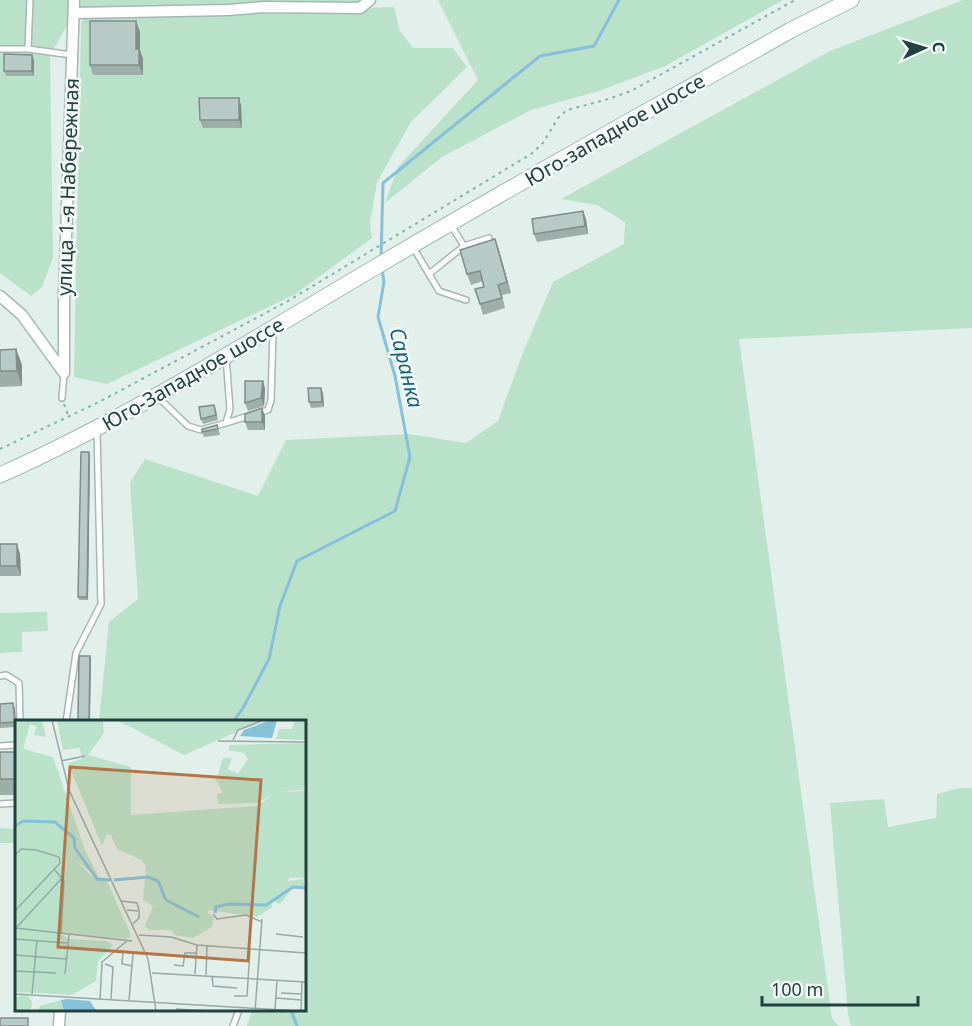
<svg xmlns="http://www.w3.org/2000/svg" width="972" height="1026" viewBox="0 0 972 1026" font-family="'Noto Sans',sans-serif">
	<style>
		.green { fill: #bae2ca }
		.lines { fill: none; stroke-linecap: round; stroke-linejoin: round }
		.stream { stroke: #86c1d9; stroke-width: 3 }
		.lane-casing { stroke: #a5b8b4; stroke-width: 8 }
		.street-casing { stroke: #a5b8b4; stroke-width: 13 }
		.secondary-casing { stroke: #a0bcb6; stroke-width: 17 }
		.path { stroke: #80b5ac; stroke-width: 2; stroke-dasharray: 3 4.5; stroke-linecap: butt }
		.lane { stroke: #fff; stroke-width: 5 }
		.street { stroke: #fff; stroke-width: 10 }
		.secondary { stroke: #fff; stroke-width: 15 }
		.wall { fill: #9eaea9 }
		.shaded-wall { fill: #818d8a }
		.building { fill: #b8cac5; stroke: #818d8a; stroke-width: 1.5 }
		.labels { text-anchor: middle; stroke-width: 5; stroke-linejoin: round; paint-order: stroke }
		.street-label { font-size: 20px; fill: #21423e; stroke: #f5faf8 }
		.water-label { font-size: 21px; font-style: italic; fill: #146385; stroke: #f5faf8 }
		.inset-river { fill: none; stroke: #86c1d9; stroke-width: 3 }
		.inset-road { fill: none; stroke: #95aaa6; stroke-width: 1.5 }
		.view { fill: #b1774a; fill-opacity: 0.15; stroke: #b1774a; stroke-width: 3 }
		.inset-edge { fill: none; stroke: #21423e; stroke-width: 3 }
	</style>
	<rect width="100%" height="100%" fill="#e3efeb"/>
	<path class="green" d="M 0,0 L 370,0 L 361,8 L 394,7 L 400,31 L 413,48 L 453,48 L 467,67 L 411,122 L 377,182 L 370,223 L 372,238 L 294,295 L 107,384 L 74,377 L 81,23 L 85,17 L 74,13 L 50,55 L 53,258 L 42,287 L 31,296 L 0,273 Z
		M 438,0 L 783,0 L 665,66 L 599,91 L 531,110 L 442,157 L 385,203 L 398,167 L 478,80 Z
		M 963,0 L 972,0 L 972,328 L 739,339 L 832,1018 L 838,1026 L 247,1026 L 252,1010 L 304,1010 L 304,722 L 99,721 L 109,622 L 138,599 L 130,483 L 145,459 L 258,496 L 286,440 L 409,434 L 466,443 L 498,421 L 522,355 L 553,282 L 624,244 L 625,222 L 597,205 L 561,199 L 830,51 Z
		M 47,612 L 48,631 L 22,632 L 22,652 L 0,653 L 0,613 Z
		M 960,788 L 972,788 L 972,1026 L 851,1026 L 848,1014 L 830,803 L 884,799 L 888,827 L 936,818 L 937,794 Z
		M 0,828 L 16,829 L 16,843 L 0,843 Z"/>
	<g class="lines">
		<path class="stream" d="M 381,259 L 383,183 L 540,56 L 594,46 L 619,0
			M 233,722 L 243,708 L 269,659 L 280,606 L 297,561 L 395,511 L 410,457 L 395,376 L 378,317 L 384,282 L 382,269
			M 291,1010 L 297,1026"/>
		<g class="lane-casing">
			<path id="lane" d="M 0,49 L 28,49 L 72,55
				M 28,49 L 30,0
				M 451,225 L 464,246 L 489,238
				M 413,247 L 439,291 L 466,300
				M 429,274 L 464,246
				M 157,396 L 188,426 L 201,430 L 226,423 L 230,409 L 226,357
				M 62,398 L 64,373
				M 226,423 L 268,410 L 271,400 L 273,333
				M 0,676 L 6,675 L 19,683 L 20,722
				M 66,722 L 76,653 L 101,604 L 97,430
				M 0,746 L 16,745
				M 0,804 L 16,803
				M 233,1026 L 239,1010"/>
		</g>
		<g class="street-casing">
			<path id="street" d="M 74,13 L 228,10 L 264,7 L 360,8 L 370,0
				M 0,296 L 22,315 L 64,373
				M 64,373 L 64,298 L 74,0
				M 59,1026 L 60,1010"/>
		</g>
		<g class="secondary-casing">
			<path id="secondary" d="M 0,475 C 132,416 255,338 379,265 C 515,184 654,108 791,30 L 851,0"/>
		</g>
		<path class="path" d="M 64,404 L 68,415
			M 0,449 L 99,402 L 288,301 L 531,154 L 543,143 L 558,118 L 567,110 L 605,100 L 631,91 L 795,0"/>
		<use href="#lane" class="lane"/>
		<use href="#street" class="street"/>
		<use href="#secondary" class="secondary"/>
	</g>
	<path class="wall" d="M 136,21 L 140,32 L 140,50 L 143,59 L 143,75 L 93,75 L 90,65 Z
		M 32,55 L 34,60 L 34,76 L 6,76 L 4,71 Z
		M 241,105 L 242,128 L 203,128 L 200,120 Z
		M 586,219 L 588,234 L 537,242 L 534,234 Z
		M 495,239 L 511,293 L 502,295 L 505,308 L 483,315 L 480,304 L 484,287 L 483,281 L 471,285 L 467,274 Z
		M 16,349 L 22,365 L 22,386 L 0,387 L 0,350 Z
		M 263,381 L 265,389 L 264,406 L 248,411 L 245,403 Z
		M 323,393 L 324,407 L 311,408 L 309,402 Z
		M 214,405 L 216,410 L 218,420 L 203,424 L 201,419 Z
		M 262,408 L 265,416 L 265,430 L 248,430 L 245,422 Z
		M 217,425 L 220,435 L 204,437 L 202,432 Z
		M 89,452 L 90,455 L 88,600 L 79,600 L 78,597 Z
		M 0,544 L 20,554 L 21,576 L 0,576 Z
		M 13,703 L 15,709 L 16,727 L 0,728 L 0,704 Z
		M 0,752 L 16,752 L 16,795 L 0,795 Z"/>
	<path class="shaded-wall" d="M 136,21 L 140,32 L 140,50 L 143,59 L 143,75 L 139,65 L 136,49 Z
		M 32,55 L 34,60 L 34,76 L 32,71 Z
		M 239,98 L 241,105 L 242,128 L 239,120 Z
		M 583,211 L 586,219 L 588,234 L 585,226 Z
		M 495,239 L 499,250 L 511,293 L 507,282 Z
		M 16,349 L 22,365 L 22,386 L 17,371 Z
		M 263,381 L 265,389 L 264,406 L 261,398 Z
		M 321,388 L 323,393 L 324,407 L 322,402 Z
		M 262,408 L 265,416 L 265,430 L 262,422 Z
		M 89,452 L 90,455 L 88,600 L 87,597 Z
		M 17,544 L 20,554 L 21,576 L 17,566 Z
		M 90,656 L 91,659 L 90,722 L 89,722 Z
		M 13,703 L 15,709 L 16,727 L 15,722 Z"/>
	<path class="building" d="M 90,21 L 136,21 L 136,49 L 139,49 L 139,65 L 90,65 Z
		M 4,54 L 32,55 L 32,71 L 4,71 Z
		M 199,98 L 239,98 L 239,120 L 200,120 Z
		M 583,211 L 585,226 L 534,234 L 532,219 Z
		M 495,239 L 507,282 L 498,285 L 502,298 L 480,304 L 475,289 L 484,287 L 480,271 L 467,274 L 460,250 Z
		M 16,349 L 17,371 L 0,371 L 0,350 Z
		M 245,381 L 263,381 L 261,398 L 245,403 Z
		M 308,388 L 321,388 L 322,402 L 309,402 Z
		M 214,405 L 216,415 L 201,419 L 199,407 Z
		M 262,408 L 262,422 L 245,422 L 245,414 Z
		M 217,425 L 218,429 L 202,432 L 202,429 Z
		M 81,452 L 89,452 L 87,597 L 78,597 Z
		M 0,544 L 17,544 L 17,566 L 0,566 Z
		M 79,656 L 90,656 L 89,722 L 78,722 Z
		M 13,703 L 15,722 L 0,723 L 0,704 Z
		M 0,752 L 16,752 L 16,779 L 0,779 Z
		M 0,1018 L 28,1018 L 28,1026 L 0,1026 Z"/>
	<g class="labels">
		<g class="street-label">
			<text transform="translate(615 130) rotate(-30)" y="7">Юго-западное шоссе</text>
			<text transform="translate(68 187) rotate(-88)" y="7">улица 1-я Набережная</text>
			<text transform="translate(193 374) rotate(-30)" y="7">Юго-Западное шоссе</text>
		</g>
		<g class="water-label">
			<text transform="translate(406 368) rotate(76)" y="7">Саранка</text>
		</g>
	</g>
	<g transform="translate(15 720)">
		<rect width="291" height="291" fill="#e3efeb"/>
		<path d="M 0,0 L 27,0 L 31,17 L 19,15 L 22,7 L 15,4 L 8,29 L 38,37 L 70,130 L 85,159 L 61,141 L 81,160 L 92,161 L 115,213 L 114,219 L 46,214 L 54,219 L 91,221 L 98,225 L 83,242 L 81,261 L 57,275 L 0,272 ZM 42,0 L 88,0 L 89,13 L 73,35 L 116,47 L 116,95 L 242,86 L 256,76 L 242,83 L 203,84 L 202,74 L 208,73 L 201,60 L 208,38 L 217,38 L 213,49 L 223,54 L 233,39 L 229,33 L 213,30 L 215,25 L 291,23 L 291,66 L 287,70 L 263,72 L 287,71 L 291,67 L 291,158 L 275,158 L 272,161 L 288,159 L 291,171 L 284,166 L 277,169 L 265,184 L 258,181 L 261,173 L 256,188 L 242,197 L 195,190 L 192,192 L 199,197 L 197,207 L 178,218 L 160,215 L 156,210 L 134,210 L 130,206 L 138,186 L 128,180 L 131,147 L 127,140 L 102,129 L 96,115 L 92,114 L 87,126 L 53,43 L 67,39 L 65,28 L 48,30 ZM 102,0 L 249,0 L 169,35 ZM 280,0 L 291,0 L 291,20 L 261,19 L 264,9 L 277,9 ZM-1 284a9 9 0 1 1 18 0a9 9 0 1 1-18 0ZM 46,280 L 49,291 L 23,291 L 25,286 Z" fill="#bae2ca"/>
		<path d="M 255,0 L 262,0 L 257,18 L 225,16 L 229,10 ZM 52,279 L 75,281 L 81,290 L 49,291 L 46,280 Z" fill="#86c1d9"/>
		<path class="inset-river" d="M 0,106 L 8,101 L 40,102 L 59,118 L 60,128 L 82,159 L 95,160M 99,160 L 133,157 L 143,161 L 151,180 L 184,197M 200,193 L 201,187 L 213,184 L 251,185 L 278,167 L 291,168"/>
		<path class="inset-road" d="M 37,0 L 54,70 L 133,239 L 141,291M 218,20 L 223,10 L 249,0M 203,21 L 291,22M 46,41 L 70,36M 0,135 L 6,129 L 21,130 L 44,137 L 45,143 L 0,191M 40,150 L 49,161 L 46,214M 107,181 L 122,183 L 124,190M 112,190 L 124,191 L 124,198 L 118,204M 198,194 L 202,199 L 231,195 L 247,202M 0,208 L 117,221M 1,208 L 47,158M 261,214 L 288,217M 124,215 L 156,217 L 182,225 L 291,233M 0,219 L 52,223M 108,231 L 107,244 L 118,246M 0,235 L 51,239M 90,244 L 98,247 L 96,279M 159,245 L 168,246 L 170,233 L 181,233M 0,251 L 41,253M 137,253 L 291,262M 50,254 L 54,215M 180,254 L 182,225M 191,255 L 192,226M 197,256 L 198,266 L 222,268M 266,273 L 286,274M 0,274 L 283,291M 17,274 L 22,220M 219,276 L 232,276 L 235,230M 261,278 L 286,280M 85,279 L 87,242 L 113,220M 114,280 L 118,234M 161,289 L 193,291M 260,290 L 262,260M 240,291 L 247,199M 286,291 L 287,262"/>
		<path class="view" d="M 55,47 L 246,60 L 233,241 L 43,227 Z"/>
		<rect width="291" height="291" class="inset-edge"/>
	</g>
	<g transform="translate(924 48) rotate(86)" stroke="#f5faf8" stroke-width="4.5" paint-order="stroke">
	<path d="M0-4.5L10 22L0 15L-10 22Z" fill="#21423e"/>
	<text y="-9" font-size="16" font-weight="bold" text-anchor="middle" fill="#21423e">С</text>
	</g>
	<path d="M762 996v9h156v-9" fill="none" stroke="#21423e" stroke-width="3"/>
	<text x="771" y="996" font-size="18" fill="#21423e" stroke="#f5faf8" stroke-width="4.5" paint-order="stroke">100 m</text>
</svg>
